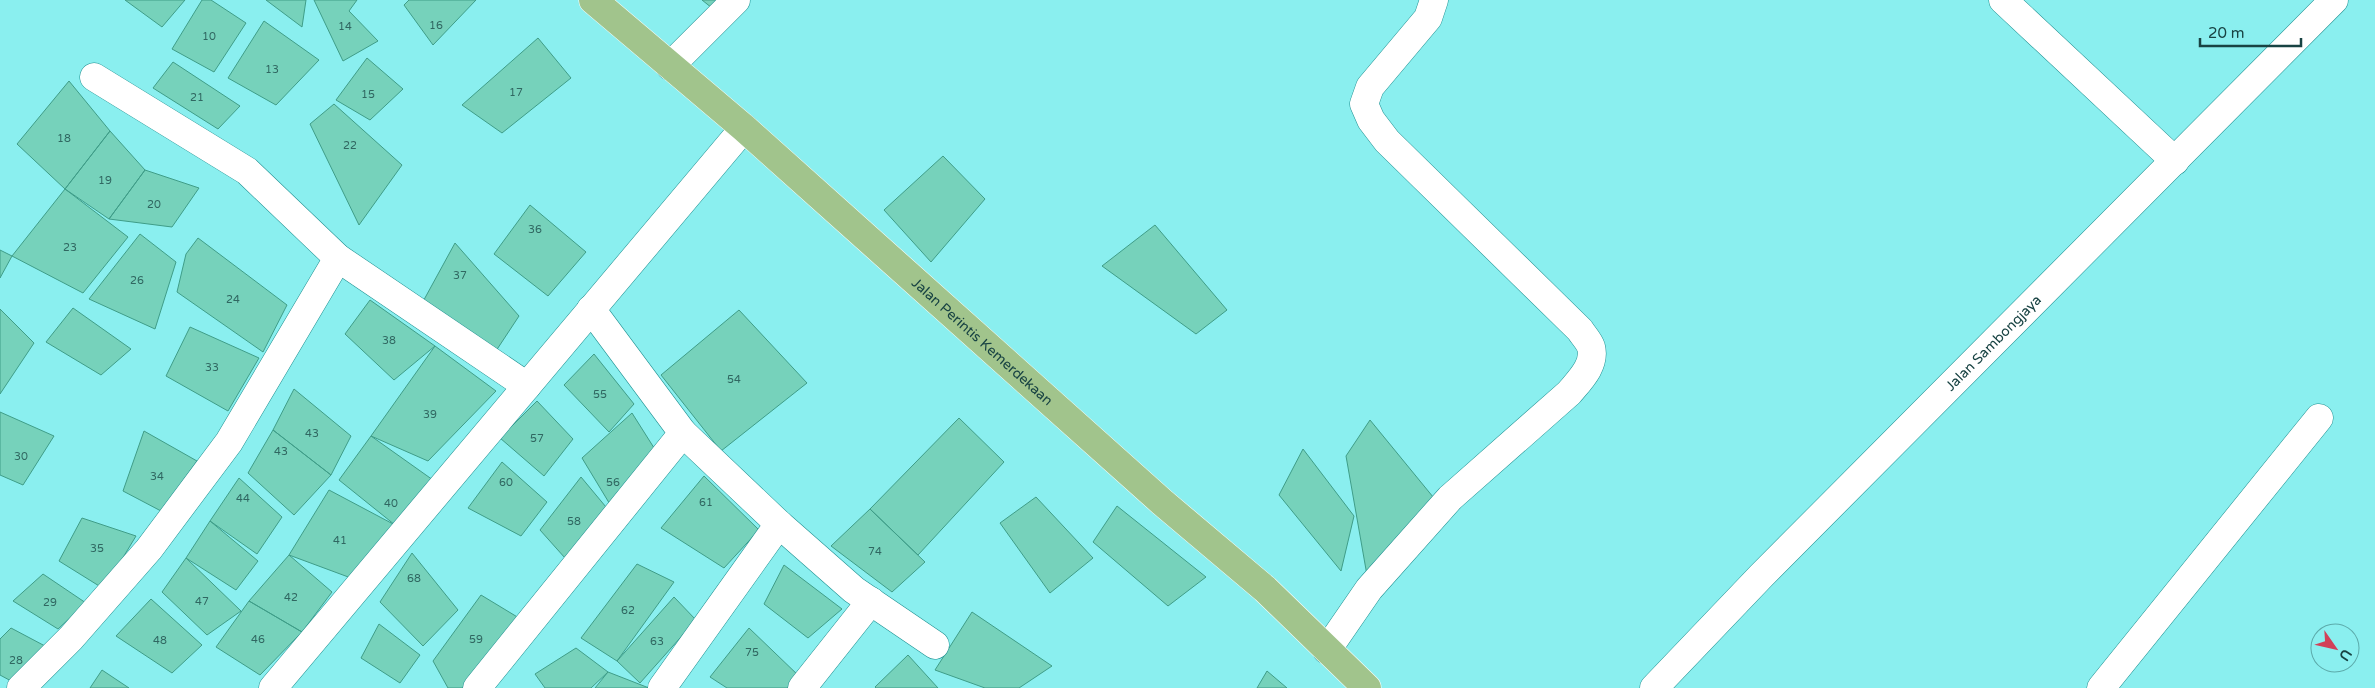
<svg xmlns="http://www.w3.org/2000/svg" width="2375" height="688" viewBox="0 0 2375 688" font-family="'Varela Round',sans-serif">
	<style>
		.building { fill: #76d2bb; stroke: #3f9d88 }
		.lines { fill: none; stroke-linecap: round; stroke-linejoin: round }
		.minor-casing { stroke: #1e9091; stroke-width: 29 }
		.major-casing { stroke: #fff; stroke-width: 29 }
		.minor { stroke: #fff; stroke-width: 28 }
		.major { stroke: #a1c48c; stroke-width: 28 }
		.labels { text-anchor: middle; stroke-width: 4; stroke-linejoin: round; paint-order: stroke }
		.number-label { font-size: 11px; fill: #306761 }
		.street-label { font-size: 14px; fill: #184343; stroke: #8aefef }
	</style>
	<rect width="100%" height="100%" fill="#8aefef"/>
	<path class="building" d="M 125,0 L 185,0 L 162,27 Z
		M 202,0 L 211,0 L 246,23 L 214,72 L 172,49 Z
		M 266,0 L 306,0 L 302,27 Z
		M 314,0 L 357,0 L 349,11 L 378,41 L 343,61 Z
		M 409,0 L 476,0 L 433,45 L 404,5 Z
		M 702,0 L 720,0 L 712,8 Z
		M 264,21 L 319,60 L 276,105 L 228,78 Z
		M 538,38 L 571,78 L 502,133 L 462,105 Z
		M 367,58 L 403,89 L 370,120 L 336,100 Z
		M 173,62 L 240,106 L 218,129 L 153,88 Z
		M 69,81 L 110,131 L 65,189 L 17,144 Z
		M 334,104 L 402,165 L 359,225 L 310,124 Z
		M 110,131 L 145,170 L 109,219 L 65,189 Z
		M 943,156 L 985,199 L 931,262 L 884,210 Z
		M 145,170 L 199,188 L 172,227 L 109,219 Z
		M 65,189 L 128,237 L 83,293 L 12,256 Z
		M 530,205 L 586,252 L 548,296 L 494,254 Z
		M 1155,225 L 1227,310 L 1196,334 L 1102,266 Z
		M 140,234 L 176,262 L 155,329 L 89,299 Z
		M 198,238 L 287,305 L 263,352 L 177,292 L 186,254 Z
		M 455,243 L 519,316 L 492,357 L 420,307 Z
		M 0,250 L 12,256 L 0,278 Z
		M 370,300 L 435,346 L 394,380 L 345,334 Z
		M 73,308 L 131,349 L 101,375 L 46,342 Z
		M 0,309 L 34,343 L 0,394 Z
		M 739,310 L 807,383 L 721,451 L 661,375 Z
		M 190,327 L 259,358 L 228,411 L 166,376 Z
		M 435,346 L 496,391 L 428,461 L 371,436 Z
		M 594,354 L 634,404 L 609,432 L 564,385 Z
		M 294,389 L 351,436 L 331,475 L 273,430 Z
		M 537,401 L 573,439 L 544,476 L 500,438 Z
		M 0,412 L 54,436 L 23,485 L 0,475 Z
		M 632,413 L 656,451 L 611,506 L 582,458 Z
		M 959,418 L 1004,462 L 918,555 L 870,509 Z
		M 1370,420 L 1438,503 L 1368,581 L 1346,456 Z
		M 273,430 L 331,475 L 294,515 L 248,473 Z
		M 144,431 L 197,461 L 161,511 L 123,491 Z
		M 371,436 L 433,480 L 395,525 L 339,480 Z
		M 1303,449 L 1354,516 L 1341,571 L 1279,495 Z
		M 502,462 L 547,502 L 521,536 L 468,508 Z
		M 704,476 L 759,530 L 724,568 L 661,528 Z
		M 581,477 L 611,513 L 565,558 L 540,530 Z
		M 239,478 L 282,517 L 257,554 L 210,521 Z
		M 329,490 L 395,525 L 351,578 L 289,555 Z
		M 1036,497 L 1093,558 L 1050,593 L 1000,523 Z
		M 1117,506 L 1206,577 L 1168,606 L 1093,542 Z
		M 870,509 L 925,562 L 892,592 L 831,546 Z
		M 82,518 L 136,536 L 104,589 L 59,561 Z
		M 210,521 L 258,561 L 236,590 L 186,558 Z
		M 412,553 L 458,610 L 423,646 L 380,602 Z
		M 289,555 L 332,592 L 302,632 L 249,601 Z
		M 186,558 L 241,611 L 207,635 L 162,592 Z
		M 637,564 L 674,582 L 617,661 L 581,638 Z
		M 784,565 L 842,609 L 808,638 L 764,604 Z
		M 43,574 L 86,603 L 58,629 L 13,601 Z
		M 481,595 L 519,618 L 468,688 L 448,688 L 433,661 Z
		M 674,597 L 696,620 L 640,683 L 617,661 Z
		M 151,599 L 202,645 L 172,673 L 116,636 Z
		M 249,601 L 302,632 L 260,675 L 216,647 Z
		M 972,612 L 1052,666 L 1019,688 L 985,688 L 935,670 Z
		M 379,624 L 420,655 L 400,683 L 361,658 Z
		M 11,628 L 45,646 L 13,682 L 0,675 L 0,639 Z
		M 749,628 L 800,677 L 788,688 L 727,688 L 710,677 Z
		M 576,648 L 608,672 L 591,688 L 545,688 L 535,674 Z
		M 908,655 L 938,688 L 876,688 L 875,687 Z
		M 102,670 L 129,688 L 90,688 Z
		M 1267,671 L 1287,688 L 1257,688 Z
		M 608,672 L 649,688 L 595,688 Z"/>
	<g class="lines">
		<g class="minor-casing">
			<g id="minor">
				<path d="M 2003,0 L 2175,161"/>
				<path d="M 670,66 L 736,0"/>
				<path d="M 94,77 L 247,171 L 338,258 L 527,386"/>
				<path d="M 683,433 L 779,524 L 854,590 L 935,645"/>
				<path d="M 1327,650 L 1369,589 L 1450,498 L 1569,393 C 1579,381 1596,365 1591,347 C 1589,341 1583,335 1580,330 L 1387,141 L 1371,120 L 1364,104 L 1370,87 L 1428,18 L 1434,0"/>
				<path d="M 21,688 L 71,638 L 149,549 L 229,442 L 338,258"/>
				<path d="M 273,688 L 744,128"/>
				<path d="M 477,688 L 683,433 L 591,309"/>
				<path d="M 662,688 L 779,524"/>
				<path d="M 802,688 L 871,601"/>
				<path id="s1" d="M 1654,688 L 1761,576 L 2334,0"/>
				<path d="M 2101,688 L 2319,418"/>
			</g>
		</g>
		<g class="major-casing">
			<g id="major">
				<path id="s2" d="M 593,0 L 744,128 L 1162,502 L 1265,589 L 1367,688"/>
			</g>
		</g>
		<use href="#minor" class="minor"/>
		<use href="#major" class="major"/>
	</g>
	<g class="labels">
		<g class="number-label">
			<text x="436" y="29">16</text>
			<text x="345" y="30">14</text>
			<text x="209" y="40">10</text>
			<text x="272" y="73">13</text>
			<text x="516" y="96">17</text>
			<text x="368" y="98">15</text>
			<text x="197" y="101">21</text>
			<text x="64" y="142">18</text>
			<text x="350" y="149">22</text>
			<text x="105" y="184">19</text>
			<text x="154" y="208">20</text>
			<text x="535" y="233">36</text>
			<text x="70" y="251">23</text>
			<text x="460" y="279">37</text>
			<text x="137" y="284">26</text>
			<text x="233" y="303">24</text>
			<text x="389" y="344">38</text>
			<text x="212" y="371">33</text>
			<text x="734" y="383">54</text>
			<text x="600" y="398">55</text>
			<text x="430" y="418">39</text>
			<text x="312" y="437">43</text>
			<text x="537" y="442">57</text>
			<text x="281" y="455">43</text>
			<text x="21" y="460">30</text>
			<text x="157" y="480">34</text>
			<text x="506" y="486">60</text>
			<text x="613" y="486">56</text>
			<text x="243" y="502">44</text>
			<text x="706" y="506">61</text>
			<text x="391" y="507">40</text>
			<text x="574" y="525">58</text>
			<text x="340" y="544">41</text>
			<text x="97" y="552">35</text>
			<text x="875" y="555">74</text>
			<text x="414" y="582">68</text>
			<text x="291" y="601">42</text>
			<text x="202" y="605">47</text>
			<text x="50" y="606">29</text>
			<text x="628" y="614">62</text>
			<text x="258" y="643">46</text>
			<text x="476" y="643">59</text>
			<text x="160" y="644">48</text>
			<text x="657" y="645">63</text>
			<text x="752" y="656">75</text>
			<text x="16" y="664">28</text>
		</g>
		<g class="street-label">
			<text dy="5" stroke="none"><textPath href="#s2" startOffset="518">Jalan Perintis Kemerdekaan</textPath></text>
			<text dy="5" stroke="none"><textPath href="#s1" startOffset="484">Jalan Sambongjaya</textPath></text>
		</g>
	</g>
	<g transform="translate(2335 648) rotate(124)"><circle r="24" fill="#8aefef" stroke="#5caaaa"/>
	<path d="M0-4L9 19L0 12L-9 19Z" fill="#d14158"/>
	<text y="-8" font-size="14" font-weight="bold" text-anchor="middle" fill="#184343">U</text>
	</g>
	<path d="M2200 38v8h101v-8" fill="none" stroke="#184343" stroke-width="2.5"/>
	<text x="2208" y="38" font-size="15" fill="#184343" stroke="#8aefef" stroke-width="4" paint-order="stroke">20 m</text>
</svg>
